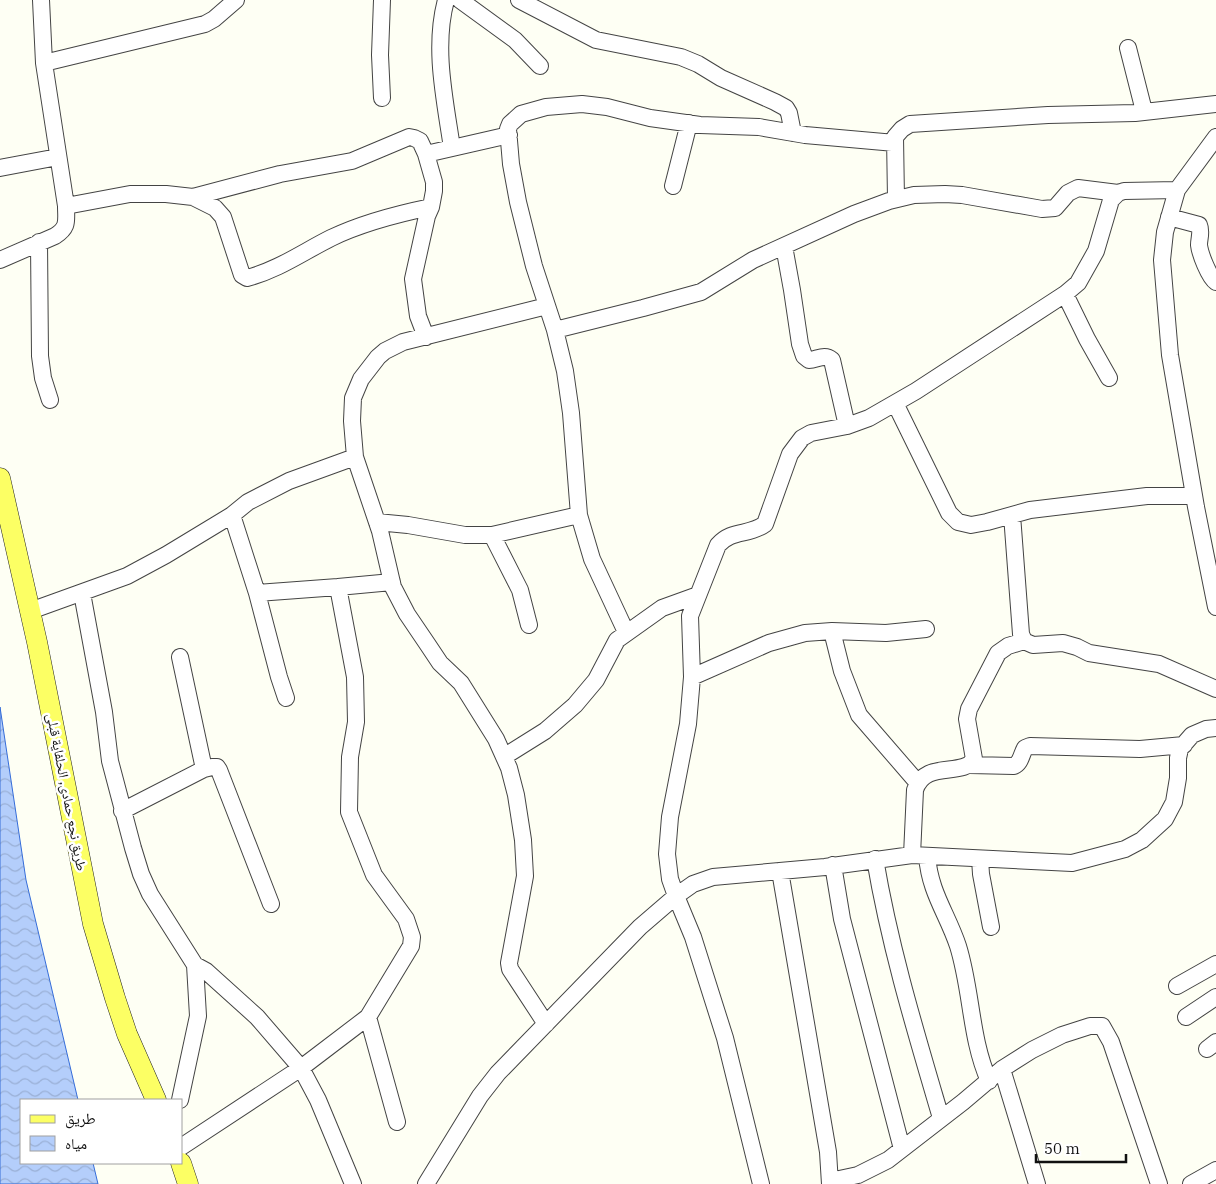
<svg xmlns="http://www.w3.org/2000/svg" width="1216" height="1184" viewBox="0 0 1216 1184" font-family="'IBM Plex Serif','Noto Naskh Arabic',serif">
	<style>
		.water { fill: url(#water-waves); stroke: #356cd8 }
		.lines { fill: none; stroke-linecap: round; stroke-linejoin: round }
		.minor-casing { stroke: #444; stroke-width: 18 }
		.major-casing { stroke: #222; stroke-width: 21 }
		.minor { stroke: #fff; stroke-width: 16 }
		.major { stroke: #fcff64; stroke-width: 20 }
		.labels { text-anchor: middle; stroke-width: 5; stroke-linejoin: round; paint-order: stroke }
		.street-label { font-size: 14px; fill: #111; stroke: #fff }
	</style>
	<defs>
		<pattern id="water-waves" width="16" height="10" patternUnits="userSpaceOnUse" patternTransform="scale(1.25)"><rect width="16" height="10" fill="#b4cefb"/><path d="M0 5q4-4 8 0t8 0" fill="none" stroke="#9ab0d6"/></pattern>
	</defs>
	<rect width="100%" height="100%" fill="#fefff4"/>
	<path class="water" d="M 0,707 L 26,880 L 78,1100 L 21,1100 L 21,1163 L 93,1163 L 98,1184 L 0,1184 Z"/>
	<g class="lines">
		<g class="minor-casing">
			<path id="minor" d="M 41,0 L 44,63 L 66,206 L 130,194 L 166,194 L 193,197 L 215,208 L 223,217 L 242,275 L 247,278 C 278,270 303,252 331,238 C 362,223 397,214 431,207
				M 382,0 L 380,55 L 382,98
				M 446,0 C 433,48 445,100 452,148
				M 460,0 L 515,40 L 540,66
				M 519,0 L 596,40 L 681,57 L 698,64 L 721,78 L 775,102 L 786,108 L 789,113 L 793,133
				M 1128,48 L 1144,111
				M 44,63 L 205,24 L 214,19 L 236,0
				M 426,154 L 509,135
				M 0,168 L 58,157
				M 673,186 L 689,123
				M 1177,190 L 1165,232 L 1162,260 L 1170,355 L 1196,507 L 1216,607
				M 193,197 L 280,174 L 352,161 L 409,137 L 414,138 L 420,141 L 426,154 L 434,182 L 434,191 L 431,207 L 427,216 L 413,279 L 418,316 L 426,337
				M 896,199 L 895,137 L 902,129 L 910,124 L 1048,115 L 1135,113 L 1216,104
				M 1169,217 L 1199,225 C 1202,232 1199,238 1199,245 C 1200,254 1209,277 1216,282
				M 39,242 L 40,356 L 43,378 L 50,400
				M 784,246 L 792,290 L 800,344 L 804,356 L 809,360 C 817,360 824,353 832,360 L 847,426
				M 0,260 L 55,236 C 69,227 66,221 66,206
				M 1065,294 L 1087,339 L 1109,378
				M 555,330 L 643,308 L 701,292 L 753,260 L 854,214 L 889,201 L 914,195 L 945,194 L 962,195 L 1042,209 L 1055,208 L 1068,193 L 1078,188 L 1118,193
				M 895,403 L 949,513 L 958,522 L 971,525 L 987,522 L 1030,510 L 1147,496 L 1194,496
				M 232,515 L 257,593 L 338,587
				M 1012,515 L 1021,634 L 1024,641 L 1033,645 L 1063,643 L 1077,647 L 1089,653 L 1159,664 L 1216,689
				M 377,522 L 408,525 L 465,535 L 492,535 L 579,515
				M 492,535 L 520,590 L 529,625
				M 82,593 L 104,712 L 110,761 L 133,848 L 141,874 L 150,894 L 195,965 L 198,1016 L 180,1100
				M 257,593 L 279,677 L 286,698
				M 30,611 L 127,576 L 166,555 L 232,515 L 248,502 L 289,481 L 355,457
				M 832,631 L 842,671 L 859,715 L 917,782
				M 626,632 L 592,559 L 579,515 L 571,413 L 565,371 L 555,330 L 534,266 L 518,202 L 511,164 L 508,129 L 510,124 L 521,114 L 546,107 L 582,104 L 607,107 L 650,118 L 700,125 L 759,127 L 805,135 L 895,143
				M 692,677 L 769,643 L 805,633 L 832,631 L 886,633 L 926,629
				M 505,756 L 545,731 L 575,705 L 596,680 L 617,640 L 662,608 L 698,595
				M 970,765 L 1014,766 C 1021,763 1021,755 1025,748 L 1030,746 L 1140,749 L 1184,745
				M 204,769 L 212,767 L 217,767 L 219,770 L 271,904
				M 122,811 L 204,769 L 180,657
				M 912,855 L 915,790 C 925,759 963,778 974,759 L 967,719 L 969,709 L 998,653 L 1008,646 L 1024,641
				M 927,856 C 930,893 947,913 958,946 C 972,991 970,1038 989,1081
				M 875,859 C 890,948 916,1033 941,1118
				M 980,859 L 981,874 L 991,927
				M 833,865 L 842,919 L 902,1149
				M 780,871 L 828,1152 L 830,1184
				M 195,965 L 206,971 L 257,1017 L 301,1068 L 318,1100 L 353,1184
				M 1177,986 L 1216,964
				M 368,1017 L 397,1122
				M 1186,1017 L 1216,997
				M 546,1024 L 510,969 L 509,963 L 525,876 L 523,840 L 516,795 L 509,768 L 496,739 L 461,683 L 440,663 L 428,645 L 407,614 L 393,587 L 380,531 L 355,457 L 352,421 L 353,398 L 361,379 L 378,357 L 385,351 L 403,342 L 547,306
				M 1207,1049 L 1216,1042
				M 1002,1069 L 1037,1184
				M 181,1147 L 301,1068 L 368,1017 L 411,946 L 412,937 L 406,919 L 374,875 L 349,812 L 350,757 L 356,722 L 355,677 L 338,587 L 392,582
				M 830,1181 L 858,1175 L 888,1160 L 963,1102 L 1002,1069 L 1032,1050 L 1062,1035 L 1090,1026 L 1102,1026 L 1111,1042 L 1159,1184
				M 426,1184 L 480,1096 L 498,1073 L 640,927 L 676,896 L 693,884 L 713,877 L 825,867 L 912,855 L 1072,863 L 1125,849 L 1142,840 L 1165,819 L 1174,802 L 1178,778 L 1178,758 L 1180,749 L 1185,743 L 1192,735 L 1206,729 L 1216,728
				M 761,1184 L 725,1038 L 693,937 L 676,896 L 670,879 L 667,854 L 670,817 L 688,724 L 692,677 L 690,616 L 718,545 C 732,529 749,536 765,524 L 790,454 L 802,438 L 811,433 L 847,426 L 869,418 L 916,391 L 1065,294 L 1078,283 L 1096,251 L 1111,200 L 1118,193 L 1124,191 L 1177,190 L 1216,137
				M 1191,1184 L 1216,1170"/>
		</g>
		<g class="major-casing">
			<path id="major" d="M 0,478 L 37,642 L 93,924 L 115,998 L 127,1034 L 156,1100
				M 181,1163 L 188,1184"/>
		</g>
		<use href="#minor" class="minor"/>
		<use href="#major" class="major"/>
	</g>
	<g class="labels">
		<g class="street-label">
			<text transform="translate(67 792) rotate(79)" y="5">طريق نجع حمادى, الحلفاية قبلى</text>
		</g>
	</g>
	<rect x="20" y="1099" width="162" height="65" fill="#ffffff" stroke="#a0a0a0"/>
	<rect x="30" y="1115" width="25" height="8" fill="#fcff64" stroke="#a0a0a0"/>
	<text x="65" y="1124" font-size="15" fill="#111111">طريق</text>
	<rect x="30" y="1136" width="25" height="15" fill="url(#water-waves)" stroke="#a0a0a0"/>
	<text x="65" y="1149" font-size="15" fill="#111111">مياه</text>
	<path d="M1036 1154v8h90v-8" fill="none" stroke="#111111" stroke-width="2.5"/>
	<text x="1044" y="1154" font-size="15" fill="#111111" stroke="#ffffff" stroke-width="4" paint-order="stroke">50 m</text>
</svg>
